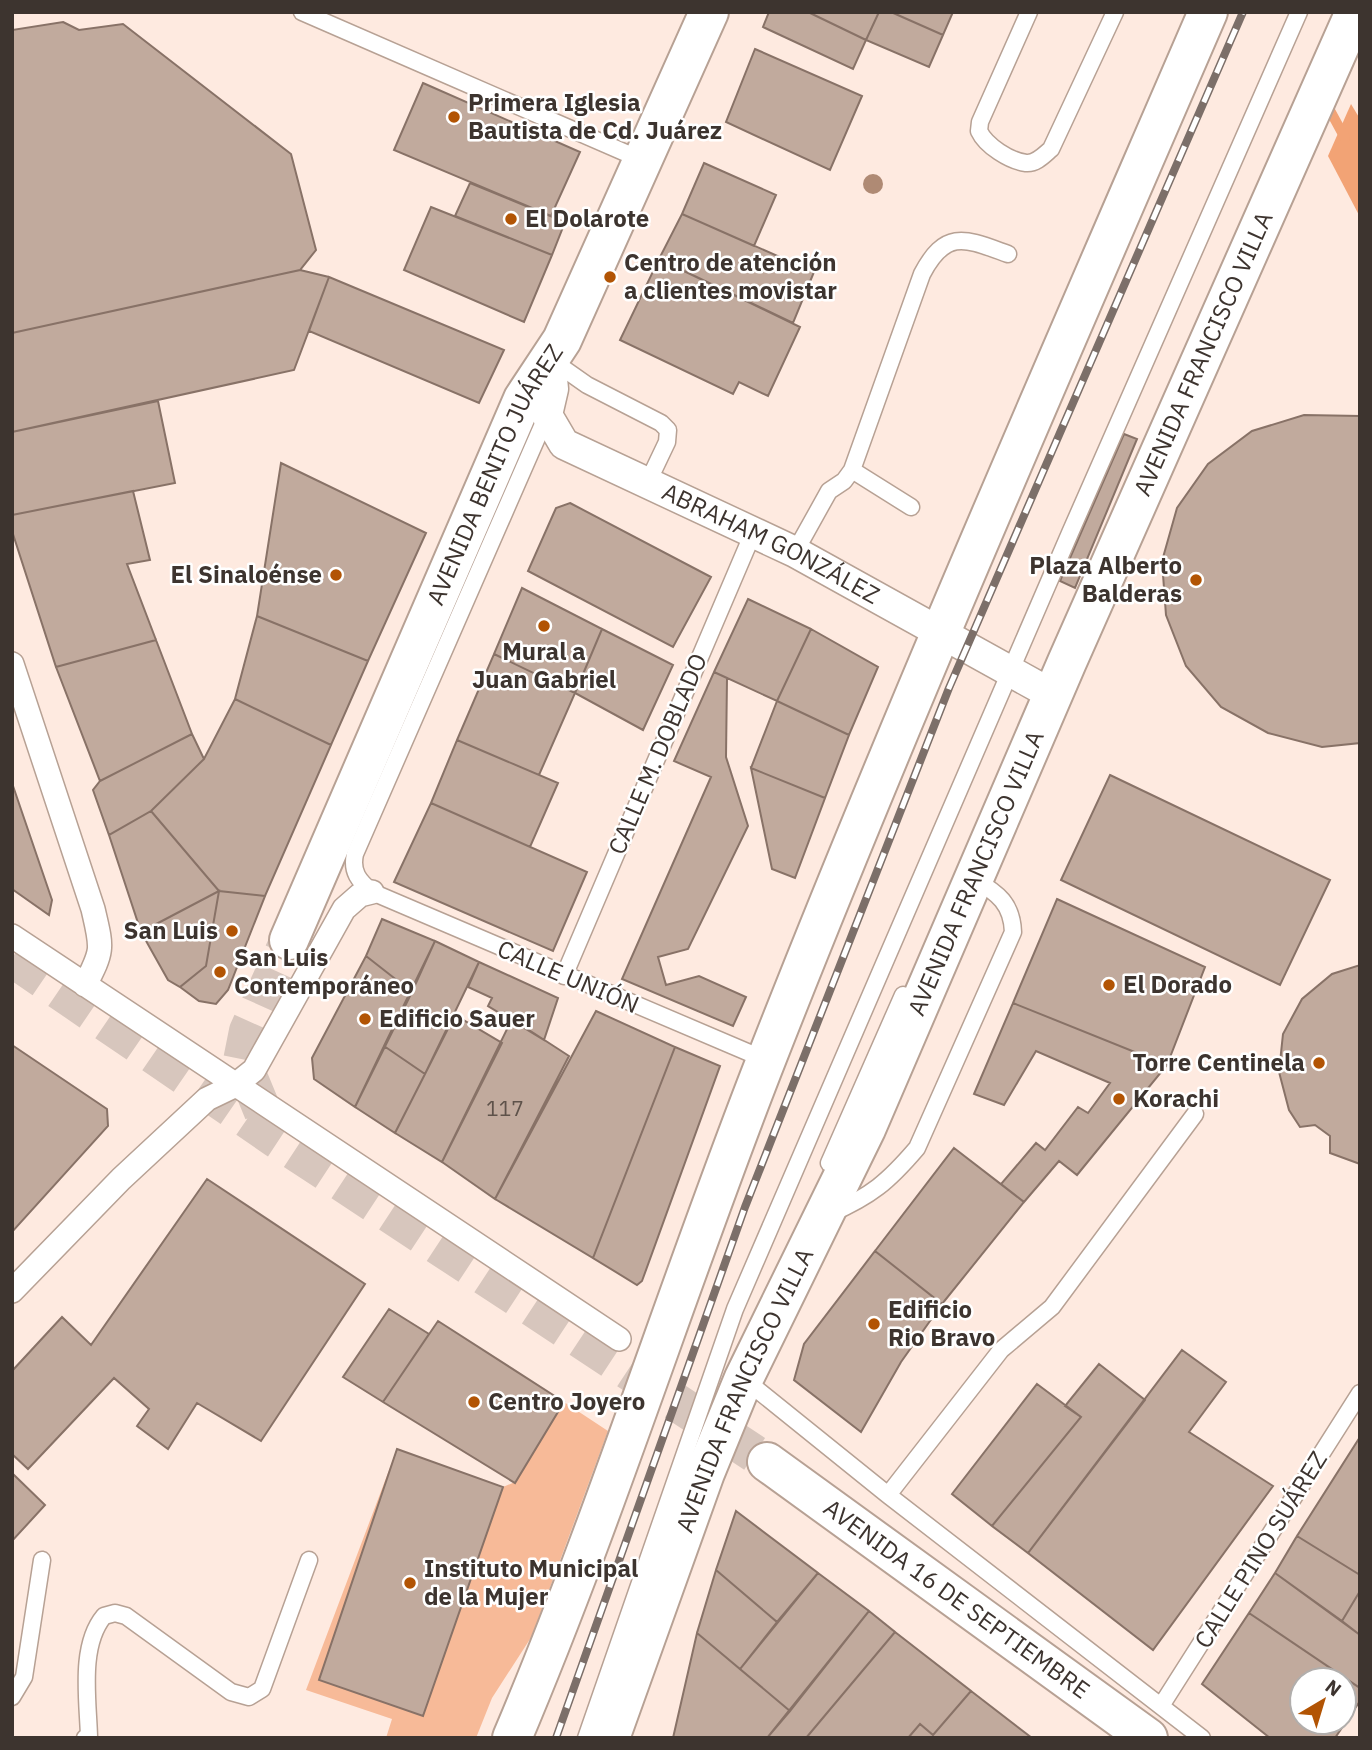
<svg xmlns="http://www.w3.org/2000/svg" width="1372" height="1750" viewBox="0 0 1372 1750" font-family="'IBM Plex Sans',sans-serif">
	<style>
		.green { fill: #f7ba98 }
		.water { fill: #f2a375 }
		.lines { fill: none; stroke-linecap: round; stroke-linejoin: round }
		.stream { stroke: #f2a375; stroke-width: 10 }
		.building { fill: #c1aa9d; stroke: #887267; stroke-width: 2; fill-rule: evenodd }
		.primary-tunnel { stroke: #d7c6bd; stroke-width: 38; stroke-dasharray: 38 19; stroke-linecap: butt }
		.service-casing { stroke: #b7a194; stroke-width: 19 }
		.pedestrian-casing { stroke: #b7a194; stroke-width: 26 }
		.minor-casing { stroke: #b7a194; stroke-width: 33 }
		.secondary-casing { stroke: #b7a194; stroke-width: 42 }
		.primary-casing { stroke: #b7a194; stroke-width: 42 }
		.service { stroke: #fff; stroke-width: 16 }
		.pedestrian { stroke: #fff; stroke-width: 23 }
		.minor { stroke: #fff; stroke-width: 30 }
		.secondary { stroke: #fff; stroke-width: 38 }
		.primary { stroke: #fff; stroke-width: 38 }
		.rail-casing { stroke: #7c6f69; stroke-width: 8 }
		.rail { stroke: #fff; stroke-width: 5; stroke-dasharray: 16; stroke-linecap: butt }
		.tree { fill: #af8a74 }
		.poi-dot { fill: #b25404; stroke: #fff; stroke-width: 2.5 }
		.labels { text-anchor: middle; stroke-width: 5; stroke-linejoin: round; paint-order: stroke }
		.number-label { font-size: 21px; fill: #5e524a }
		.poi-label { font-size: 24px; font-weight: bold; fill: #3d342f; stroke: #fff; text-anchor: start }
		.street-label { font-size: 24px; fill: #3d342f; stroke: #fff }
	</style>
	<rect width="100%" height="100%" fill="#feeae0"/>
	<path class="green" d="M 564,1402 L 608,1431 L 532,1636 L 492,1698 L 476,1738 L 386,1738 L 392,1719 L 306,1690 L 397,1449 L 503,1487 L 515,1482 Z"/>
	<path class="water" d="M 1351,104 L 1360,119 L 1360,217 L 1328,156 Z"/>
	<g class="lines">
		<path class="stream" d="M 1327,105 L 1345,138"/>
	</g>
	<path class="building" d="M 769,12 L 808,12 L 866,40 L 853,69 L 763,27 Z
		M 808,12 L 879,12 L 866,40 Z
		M 879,12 L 891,12 L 943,35 L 929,67 L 866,40 Z
		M 891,12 L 953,12 L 943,35 Z
		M 63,22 L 79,30 L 123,24 L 291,154 L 316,250 L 300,270 L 12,333 L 12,30 Z
		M 755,49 L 862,96 L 830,170 L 726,122 Z
		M 423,83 L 580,152 L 551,216 L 394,150 Z
		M 704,163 L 776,195 L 754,246 L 682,214 Z
		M 470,183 L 565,222 L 552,255 L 455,216 Z
		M 431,207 L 552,255 L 524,322 L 404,270 Z
		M 682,214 L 814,272 L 793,323 L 659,259 Z
		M 659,259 L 800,327 L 768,396 L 739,382 L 733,394 L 620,340 Z
		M 300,270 L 329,277 L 294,370 L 12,432 L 12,333 Z
		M 329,277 L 504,350 L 479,403 L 309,331 Z
		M 158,401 L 175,483 L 12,515 L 12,432 Z
		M 1304,415 L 1360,416 L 1360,743 L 1322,747 L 1268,733 L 1221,707 L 1186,666 L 1166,615 L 1162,561 L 1177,508 L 1208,464 L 1252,431 Z
		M 1124,434 L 1137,439 L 1075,588 L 1060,581 Z
		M 281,463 L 426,533 L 368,661 L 257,616 Z
		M 133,491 L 150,560 L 127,564 L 156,640 L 56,667 L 12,531 L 12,515 Z
		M 570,503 L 711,577 L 673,647 L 528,571 L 556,508 Z
		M 522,588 L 602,629 L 575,693 L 494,654 Z
		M 748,599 L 811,629 L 777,701 L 714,672 Z
		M 257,616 L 368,661 L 331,745 L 235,699 Z
		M 602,629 L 673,665 L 643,730 L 575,693 Z
		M 811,629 L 878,667 L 849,735 L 777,701 Z
		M 156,640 L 192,734 L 100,781 L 56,667 Z
		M 494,654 L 575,693 L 539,775 L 457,740 Z
		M 714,672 L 727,678 L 726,757 L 748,826 L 688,949 L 658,957 L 666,985 L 699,976 L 746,997 L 733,1026 L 622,979 L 711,777 L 674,761 Z
		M 235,699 L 331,745 L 265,896 L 219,891 L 151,811 L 204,759 Z
		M 777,701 L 849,735 L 825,798 L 751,768 Z
		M 192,734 L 204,759 L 151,811 L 109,835 L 93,790 L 100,781 Z
		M 457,740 L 558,783 L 530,847 L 431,803 Z
		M 751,768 L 825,798 L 795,878 L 772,869 Z
		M 1110,775 L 1330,880 L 1280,985 L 1061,880 Z
		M 12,783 L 52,900 L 49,915 L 12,889 Z
		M 431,803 L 587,872 L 553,951 L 394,882 Z
		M 151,811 L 219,891 L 141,932 L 109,835 Z
		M 219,891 L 265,896 L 228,990 L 216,1004 L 199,1001 L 180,987 L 206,966 Z
		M 219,891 L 206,966 L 180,987 L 168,980 L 141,932 Z
		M 1057,899 L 1205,967 L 1167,1065 L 1013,1003 Z
		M 382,919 L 435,941 L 412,992 L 366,956 Z
		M 435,941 L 479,962 L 425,1074 L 384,1046 Z
		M 366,956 L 412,992 L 355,1107 L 314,1079 L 312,1058 Z
		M 479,962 L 558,998 L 544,1040 L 488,1006 L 492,998 L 468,987 Z
		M 1360,965 L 1360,1164 L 1330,1153 L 1330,1136 L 1315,1125 L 1300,1127 L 1289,1110 L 1279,1072 L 1283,1034 L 1302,999 L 1332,974 Z
		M 1013,1003 L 1167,1065 L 1077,1175 L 1059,1161 L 1024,1202 L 1001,1184 L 1036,1143 L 1045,1150 L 1078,1107 L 1088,1113 L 1110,1083 L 1036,1051 L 1004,1105 L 974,1094 Z
		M 596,1011 L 675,1047 L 593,1258 L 495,1199 Z
		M 455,1015 L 502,1043 L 442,1162 L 395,1133 Z
		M 512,1019 L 569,1056 L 495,1199 L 442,1162 Z
		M 12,1045 L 107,1109 L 108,1126 L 12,1232 Z
		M 384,1046 L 425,1074 L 395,1133 L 355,1107 Z
		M 675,1047 L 720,1066 L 642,1281 L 637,1285 L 593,1258 Z
		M 954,1148 L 1024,1202 L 942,1304 L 875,1251 Z
		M 207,1179 L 365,1284 L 261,1441 L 197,1403 L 168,1449 L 137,1426 L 149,1409 L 114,1378 L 28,1469 L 12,1454 L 12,1371 L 62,1317 L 91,1345 Z
		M 875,1251 L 942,1304 L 901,1362 L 861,1432 L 794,1380 L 804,1344 Z
		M 389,1309 L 429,1334 L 383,1402 L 343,1377 Z
		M 438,1321 L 564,1402 L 515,1483 L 383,1402 Z
		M 1182,1350 L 1226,1382 L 1189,1432 L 1273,1486 L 1153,1650 L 1028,1553 Z
		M 1099,1364 L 1145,1400 L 1028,1553 L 992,1526 L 1081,1417 L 1065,1406 Z
		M 1037,1384 L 1081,1417 L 992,1526 L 952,1494 Z
		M 1360,1437 L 1360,1575 L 1297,1536 Z
		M 397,1449 L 503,1487 L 423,1716 L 319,1680 Z
		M 12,1473 L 45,1505 L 12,1541 Z
		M 736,1511 L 818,1573 L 777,1622 L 716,1570 Z
		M 1297,1536 L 1360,1575 L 1360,1591 L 1342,1621 L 1275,1573 Z
		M 716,1570 L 777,1622 L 740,1669 L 697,1633 Z
		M 818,1573 L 869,1611 L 790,1711 L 740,1669 Z
		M 1275,1573 L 1360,1635 L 1360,1688 L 1249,1613 Z
		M 1360,1591 L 1360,1635 L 1342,1621 Z
		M 869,1611 L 895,1632 L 806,1738 L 767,1738 Z
		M 1249,1613 L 1360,1688 L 1360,1701 L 1335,1738 L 1270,1738 L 1202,1684 ZM 1302,1680 L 1344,1680 L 1344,1722 L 1302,1722 Z
		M 895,1632 L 971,1691 L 933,1735 L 920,1724 L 908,1738 L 806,1738 Z
		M 697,1633 L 790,1711 L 767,1738 L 673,1738 Z
		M 971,1691 L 1032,1738 L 908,1738 L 920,1724 L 933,1735 Z"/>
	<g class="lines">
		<path class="primary-tunnel" d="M 12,958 L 276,1139 L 767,1462
			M 263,1112 L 242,1061 L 248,1031 L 289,940"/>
		<g class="service-casing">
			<path id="service" d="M 302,12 L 642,160
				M 1029,12 L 980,122 L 979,131 C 986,146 1010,161 1026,163 C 1036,164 1044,155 1051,149 L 1115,12
				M 550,359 L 587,385 L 661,423 L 668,430 L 667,442 L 648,482
				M 547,415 L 355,854 C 351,872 359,881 372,892 L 766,1060
				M 852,470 L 911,507
				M 795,552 L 829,491 L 844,481 L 852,470 L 922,274 C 946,228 966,239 1008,254
				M 564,976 L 753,533
				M 829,1163 L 903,995
				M 830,1214 C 871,1196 888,1182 917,1148 L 1013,932 C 1012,904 998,893 975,880
				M 744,1379 L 888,1495 L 1202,1738
				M 888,1495 L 1001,1350 L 1052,1307 L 1195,1114
				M 12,1697 L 24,1677 L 42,1560
				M 1161,1706 L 1360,1393
				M 85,1738 L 89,1737 C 88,1700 79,1646 104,1616 L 115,1613 L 126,1616 L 231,1692 L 249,1697 L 262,1689 L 309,1560
				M 586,1738 L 735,1309 L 1070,533 L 1299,12"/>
		</g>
		<g class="pedestrian-casing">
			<path id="pedestrian" d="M 12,664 L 93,909 C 102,948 104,949 85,985
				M 12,936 L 619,1339
				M 12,1291 L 121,1179 L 207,1099 L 234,1086 L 254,1070 L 344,909 L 360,895 L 372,892"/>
		</g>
		<g class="minor-casing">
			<g id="minor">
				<path id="s1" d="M 550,359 L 553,389 L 547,415 L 564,444 L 795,552 L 1053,695"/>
			</g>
		</g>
		<g class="secondary-casing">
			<g id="secondary">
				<path d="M 512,1738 C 607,1514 679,1281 768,1055 C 906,704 1058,359 1208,12"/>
				<path id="s2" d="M 610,1738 L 705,1473 L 744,1378 L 866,1129 L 1067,662 L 1355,12"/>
			</g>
		</g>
		<g class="primary-casing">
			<g id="primary">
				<path id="s3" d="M 289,940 L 523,399 L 562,340 L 709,12"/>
				<path id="s4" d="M 767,1462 L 1148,1738"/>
			</g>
		</g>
		<use href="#service" class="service"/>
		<use href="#pedestrian" class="pedestrian"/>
		<use href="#minor" class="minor"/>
		<use href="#secondary" class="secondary"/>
		<use href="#primary" class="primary"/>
		<g class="rail-casing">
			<path id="rail" d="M 556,1738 L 745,1207 L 949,688 L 1243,12"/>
		</g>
		<use href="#rail" class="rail"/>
	</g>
	<circle class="tree" cx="873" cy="184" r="10"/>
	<g class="poi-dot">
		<circle cx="454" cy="117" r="7"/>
		<circle cx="511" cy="219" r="7"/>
		<circle cx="610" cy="277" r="7"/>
		<circle cx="336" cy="575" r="7"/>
		<circle cx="1196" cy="580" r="7"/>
		<circle cx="544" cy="626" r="7"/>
		<circle cx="232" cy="931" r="7"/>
		<circle cx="220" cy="972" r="7"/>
		<circle cx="1109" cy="985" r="7"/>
		<circle cx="365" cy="1019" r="7"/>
		<circle cx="1319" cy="1063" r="7"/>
		<circle cx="1119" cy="1099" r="7"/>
		<circle cx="874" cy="1324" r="7"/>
		<circle cx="474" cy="1402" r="7"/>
		<circle cx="410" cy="1583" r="7"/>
	</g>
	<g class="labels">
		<g class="number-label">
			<text x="505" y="1116">117</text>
		</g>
		<g class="poi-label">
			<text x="468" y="111">Primera Iglesia<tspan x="468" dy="28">Bautista de Cd. Juárez</tspan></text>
			<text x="525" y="227">El Dolarote</text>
			<text x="624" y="271">Centro de atención<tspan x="624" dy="28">a clientes movistar</tspan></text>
			<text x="1182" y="574" text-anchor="end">Plaza Alberto<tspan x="1182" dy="28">Balderas</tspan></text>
			<text x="322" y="583" text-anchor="end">El Sinaloénse</text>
			<text x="544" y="660" text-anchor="middle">Mural a<tspan x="544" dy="28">Juan Gabriel</tspan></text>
			<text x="218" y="939" text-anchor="end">San Luis</text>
			<text x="234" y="966">San Luis<tspan x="234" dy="28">Contemporáneo</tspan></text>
			<text x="1123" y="993">El Dorado</text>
			<text x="379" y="1027">Edificio Sauer</text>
			<text x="1305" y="1071" text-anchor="end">Torre Centinela</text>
			<text x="1133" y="1107">Korachi</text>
			<text x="888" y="1318">Edificio<tspan x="888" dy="28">Rio Bravo</tspan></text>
			<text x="488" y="1410">Centro Joyero</text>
			<text x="424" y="1577">Instituto Municipal<tspan x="424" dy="28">de la Mujer</tspan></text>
		</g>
		<g class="street-label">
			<text dy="8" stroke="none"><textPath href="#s2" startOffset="1507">AVENIDA FRANCISCO VILLA</textPath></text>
			<text dy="8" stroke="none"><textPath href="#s3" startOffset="509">AVENIDA BENITO JUÁREZ</textPath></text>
			<text dy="8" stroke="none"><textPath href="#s1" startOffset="320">ABRAHAM GONZÁLEZ</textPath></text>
			<text transform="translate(658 754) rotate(-67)" y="8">CALLE M. DOBLADO</text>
			<text dy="8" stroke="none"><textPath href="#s2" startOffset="940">AVENIDA FRANCISCO VILLA</textPath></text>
			<text transform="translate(568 977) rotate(23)" y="8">CALLE UNIÓN</text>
			<text dy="8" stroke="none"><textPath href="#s2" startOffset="373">AVENIDA FRANCISCO VILLA</textPath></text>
			<text transform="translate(1261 1550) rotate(-58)" y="8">CALLE PINO SUÁREZ</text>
			<text dy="8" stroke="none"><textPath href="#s4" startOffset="234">AVENIDA 16 DE SEPTIEMBRE</textPath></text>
		</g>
	</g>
	<rect width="1372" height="1750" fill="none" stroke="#3d342f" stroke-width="28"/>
	<g transform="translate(1323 1701) rotate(38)"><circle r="33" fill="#ffffff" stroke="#b1aeac" stroke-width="2"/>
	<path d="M0-5L12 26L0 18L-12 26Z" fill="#b25404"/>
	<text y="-10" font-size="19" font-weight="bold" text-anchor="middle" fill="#3d342f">N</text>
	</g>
</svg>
